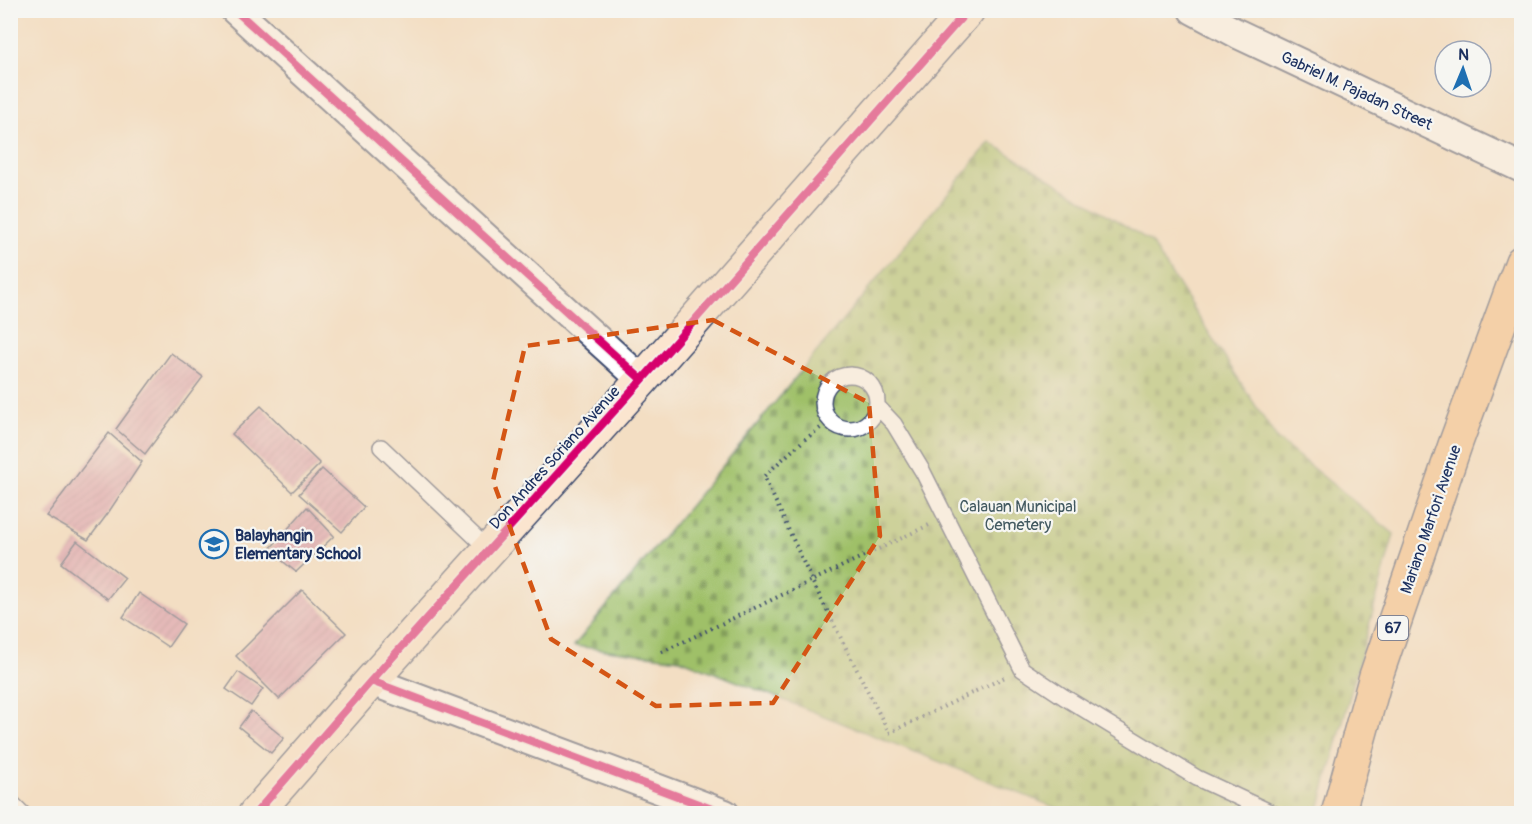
<svg xmlns="http://www.w3.org/2000/svg" width="1532" height="824" viewBox="0 0 1532 824" font-family="Pangolin,sans-serif">
	<style>
		.cemetery { fill: url(#cemetery-stones); stroke: #5d7863; stroke-width: 1.5 }
		.building { fill: url(#building-hatch) }
		.lines { fill: none; stroke-linecap: round; stroke-linejoin: round }
		.lane-casing { stroke: #3b496d; stroke-width: 18 }
		.street-casing { stroke: #3b496d; stroke-width: 32 }
		.secondary-casing { stroke: #3b496d; stroke-width: 36 }
		.primary-casing { stroke: #3b496d; stroke-width: 36 }
		.path { stroke: #3b496d; stroke-width: 4; stroke-dasharray: 1.5 4.5; stroke-linecap: butt }
		.lane { stroke: #fff; stroke-width: 15 }
		.street { stroke: #fff; stroke-width: 28 }
		.secondary { stroke: #fbe5cf; stroke-width: 33 }
		.primary { stroke: #f6be87; stroke-width: 33 }
		.cycleway-casing { stroke: #f6f6f2; stroke-width: 11 }
		.cycleway { stroke: #d6006c; stroke-width: 8 }
		.marked { fill: none; stroke: #d45514; stroke-width: 4.5; stroke-dasharray: 12 8; stroke-linejoin: round }
		.labels { text-anchor: middle; stroke-width: 4.5; stroke-linejoin: round; paint-order: stroke }
		.shield { fill: #f6f6f2; stroke: #5d6b8a; stroke-width: 1.5 }
		.shield-label { font-size: 15px; font-weight: bold; fill: #1b2f5e }
		.street-label { font-size: 16px; fill: #1b2f5e; stroke: #f6f6f2 }
		.park-label { font-size: 16px; fill: #435a61; stroke: #f6f6f2 }
		.poi-label { font-size: 16px; font-weight: bold; fill: #1b2f5e; stroke: #f6f6f2; text-anchor: start }
	</style>
	<defs>
		<pattern id="cemetery-stones" width="16" height="16" patternUnits="userSpaceOnUse" patternTransform="scale(1.5)"><rect width="16" height="16" fill="#9fc068"/><path d="M2 7V4a2 2 0 0 1 4 0v3zM10 15v-3a2 2 0 0 1 4 0v3z" fill="#819c59"/></pattern>
		<pattern id="building-hatch" width="6" height="6" patternUnits="userSpaceOnUse" patternTransform="scale(1.5)"><rect width="6" height="6" fill="#d58dac"/><path d="M-1 1l2-2M0 6l6-6M5 7l2-2" fill="none" stroke="#ac748f"/></pattern>
	</defs>
	<rect width="100%" height="100%" fill="#f6f6f2"/>
	<filter id="ink" filterUnits="userSpaceOnUse"><feTurbulence type="fractalNoise" baseFrequency=".0167" numOctaves="2"/><feDisplacementMap in="SourceGraphic" scale="12" xChannelSelector="R" yChannelSelector="G"/><feConvolveMatrix kernelMatrix="1 2 1 2 8 2 1 2 1" color-interpolation-filters="sRGB"/></filter>
	<filter id="wash" filterUnits="userSpaceOnUse"><feTurbulence type="fractalNoise" baseFrequency=".008" numOctaves="4" result="noise"/><feDisplacementMap in="SourceGraphic" scale="24" xChannelSelector="R" yChannelSelector="G"/><feGaussianBlur stdDeviation="1.35" result="paint"/><feColorMatrix in="noise" values="0 0 0 0 0 0 0 0 0 0 0 0 0 0 0 0 0 1.4 0 .05"/><feComposite in="paint" operator="in"/></filter>
	<g filter="url(#wash)">
		<rect width="100%" height="100%" fill="#f3dec3"/>
		<path class="cemetery" d="M 990,142 L 1150,241 L 1277,439 L 1394,534 L 1318,813 L 1069,813 L 680,659 L 574,646 Z"/>
		<g id="blocks">
			<path class="building" d="M 171,353 L 203,377 L 145,454 L 116,429 Z
				M 261,406 L 320,464 L 292,492 L 232,434 Z
				M 109,433 L 142,462 L 106,516 L 88,540 L 46,516 Z
				M 322,469 L 364,507 L 342,532 L 299,494 Z
				M 307,507 L 334,536 L 296,572 L 269,550 Z
				M 77,541 L 125,578 L 108,599 L 61,563 Z
				M 302,590 L 346,633 L 279,699 L 236,656 Z
				M 139,593 L 184,624 L 168,647 L 123,617 Z
				M 238,672 L 263,689 L 251,706 L 226,689 Z
				M 251,711 L 284,738 L 271,753 L 239,727 Z"/>
		</g>
	</g>
	<g filter="url(#ink)">
		<use href="#blocks" fill-opacity="0" stroke="#3b496d" stroke-width="1.5"/>
		<g class="lines">
			<g class="lane-casing">
				<path id="lane" d="M823 402a27 27 0 1 1 54 0a27 27 0 1 1-54 0Z
					M 877,406 L 894,424 L 923,472 L 1022,669 L 1064,697 L 1197,778 L 1274,814
					M 381,447 L 489,550
					M 10,801 L 23,814"/>
			</g>
			<g class="street-casing">
				<path id="street" d="M 235,10 L 642,380
					M 1193,10 L 1238,34 L 1522,168
					M 371,681 L 725,814"/>
			</g>
			<g class="secondary-casing">
				<path id="secondary" d="M 255,814 L 371,681 L 642,380 L 968,10"/>
			</g>
			<g class="primary-casing">
				<path id="primary" d="M 1338,814 L 1376,676 L 1455,445 L 1522,262"/>
			</g>
			<path class="path" d="M 830,421 L 804,440 L 764,476 L 812,581 L 889,733 L 1005,677
				M 662,652 L 929,525"/>
			<use href="#lane" class="lane"/>
			<use href="#street" class="street"/>
			<use href="#secondary" class="secondary"/>
			<use href="#primary" class="primary"/>
			<g class="cycleway-casing">
				<path id="cycleway" d="M 235,10 L 642,380
					M 371,681 L 725,814
					M 255,814 L 371,681 L 642,380 L 968,10"/>
			</g>
			<use href="#cycleway" class="cycleway"/>
		</g>
	</g>
	<path d="M0 0H1532V824H0ZM 713,320 L 869,403 L 880,536 L 773,703 L 656,706 L 551,639 L 493,481 L 525,346 Z" fill="#f3dec3" fill-opacity=".55" fill-rule="evenodd"/>
	<path class="marked" d="M 713,320 L 869,403 L 880,536 L 773,703 L 656,706 L 551,639 L 493,481 L 525,346 Z"/>
	<defs>
		<g id="school-ring" transform="scale(1.5)"><circle r="9.5" fill="#f6f6f2" stroke="#1f6fb2" stroke-width="1.5"/><path d="M0-5L7-2L0 1L-7-2ZM-4 1L0 2.5L4 1V4Q0 6-4 4Z" fill="#1f6fb2"/></g>
	</defs>
	<g fill-rule="evenodd">
		<use href="#school-ring" x="214" y="544"/>
	</g>
	<g class="labels">
		<rect class="shield" x="1378" y="616" width="30" height="24" rx="4.5"/>
		<g class="shield-label">
			<text x="1393" y="633">67</text>
		</g>
		<g class="street-label">
			<text transform="translate(1357 90) rotate(25)" y="6">Gabriel M. Pajadan Street</text>
			<text transform="translate(554 457) rotate(-48)" y="6">Don Andres Soriano Avenue</text>
			<text transform="translate(1430 519) rotate(-71)" y="6">Mariano Marfori Avenue</text>
		</g>
		<g class="park-label">
			<text x="1018" y="512">Calauan Municipal<tspan x="1018" dy="18">Cemetery</tspan></text>
		</g>
		<g class="poi-label">
			<text x="235" y="541">Balayhangin<tspan x="235" dy="18">Elementary School</tspan></text>
		</g>
	</g>
	<rect width="1532" height="824" fill="none" stroke="#f6f6f2" stroke-width="36"/>
	<g transform="translate(1463 69) rotate(2)"><circle r="28" fill="#f6f6f2" stroke="#9ea6b7" stroke-width="1.5"/>
	<path d="M0-4.5L10 22L0 15L-10 22Z" fill="#1f6fb2"/>
	<text y="-9" font-size="16" font-weight="bold" text-anchor="middle" fill="#1b2f5e">N</text>
	</g>
</svg>
